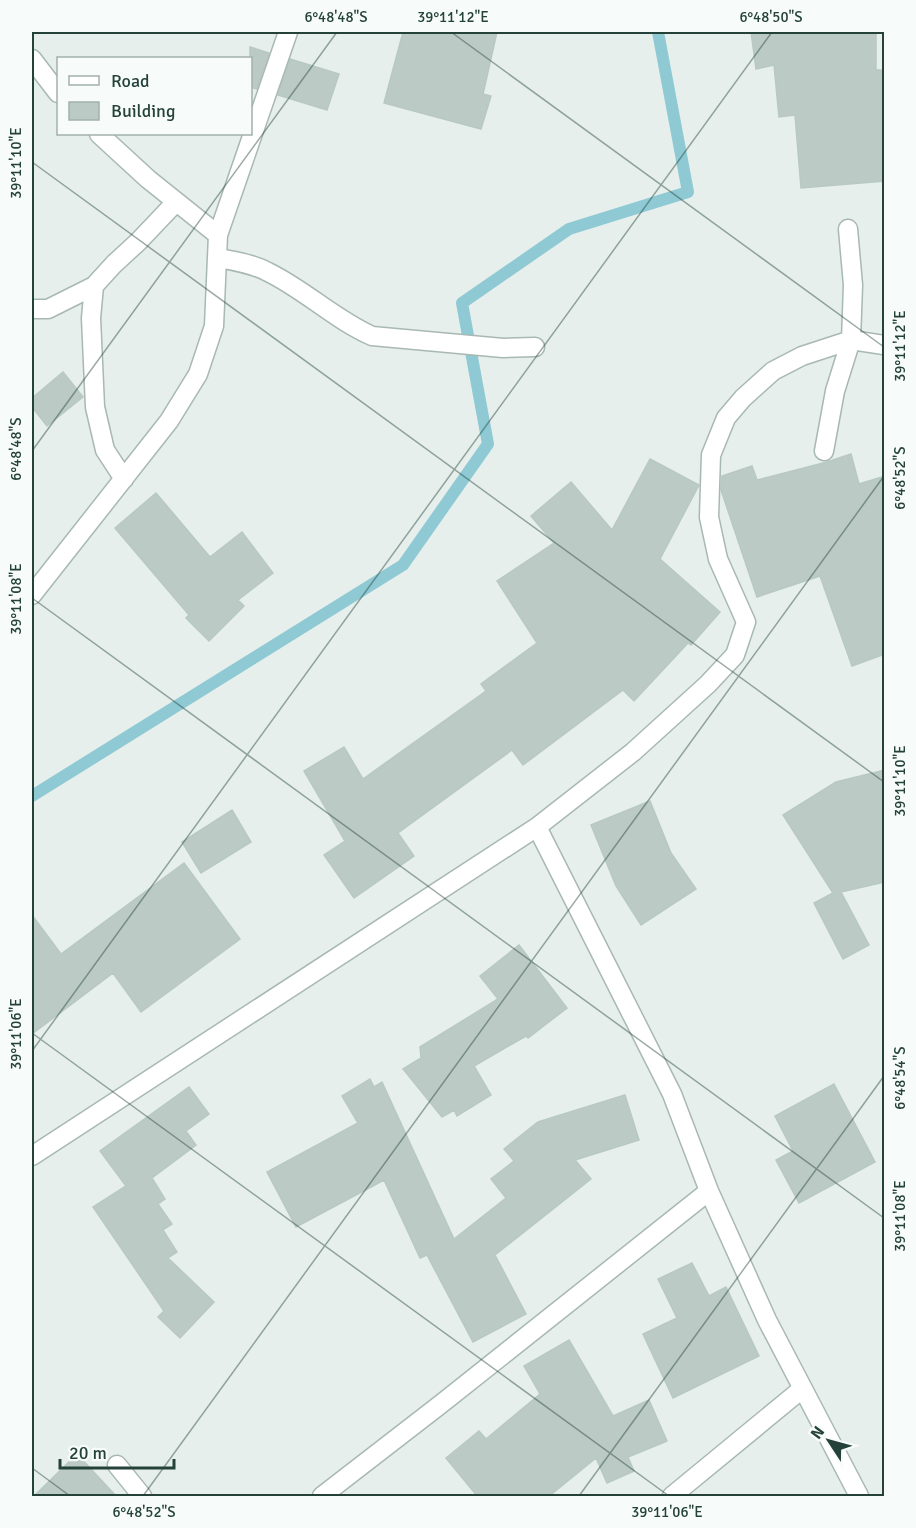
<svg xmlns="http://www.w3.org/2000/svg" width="916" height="1528" viewBox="0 0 916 1528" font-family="Signika,sans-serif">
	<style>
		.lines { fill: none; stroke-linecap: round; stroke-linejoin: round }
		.stream { stroke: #8ec9d4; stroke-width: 12 }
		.building { fill: #bbcac4; stroke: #b8c9c2; stroke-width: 1.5 }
		.minor-casing { stroke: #a8b8b2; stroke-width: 21 }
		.minor { stroke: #fff; stroke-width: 18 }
		.ticks { fill: none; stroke: #24423a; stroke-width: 1.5; stroke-opacity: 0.45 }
		.neatline { fill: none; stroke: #24423a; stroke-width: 2 }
		.ticks-label { font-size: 15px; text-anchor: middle; fill: #24423a }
	</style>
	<rect width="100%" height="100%" fill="#e6efeb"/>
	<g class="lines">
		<path class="stream" d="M 32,796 L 403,565 L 488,444 L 462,303 L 569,229 L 688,192 L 658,32"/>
	</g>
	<path class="building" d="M 403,32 L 497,32 L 483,94 L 491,96 L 481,129 L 384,103 Z
		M 751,32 L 876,32 L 876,70 L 885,70 L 885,181 L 801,188 L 795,115 L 779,117 L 774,65 L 756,69 Z
		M 250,47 L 269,53 L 257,89 L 250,87 Z
		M 290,59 L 339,74 L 327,110 L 278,95 Z
		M 63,372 L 83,397 L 47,426 L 32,407 L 32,398 Z
		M 851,454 L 859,484 L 885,476 L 885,654 L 852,666 L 820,576 L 757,597 L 721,490 L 722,476 L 752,466 L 757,480 L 827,462 Z
		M 650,459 L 699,485 L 660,559 L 720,612 L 691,645 L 688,643 L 634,701 L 623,690 L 523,765 L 512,750 L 398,833 L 414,856 L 354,898 L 324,855 L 345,841 L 304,771 L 344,747 L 363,779 L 486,691 L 481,684 L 537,643 L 497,581 L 554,543 L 531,516 L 571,482 L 612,530 Z
		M 156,493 L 210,557 L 242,532 L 273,573 L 238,600 L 244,606 L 209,641 L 186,618 L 189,615 L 115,528 Z
		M 885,770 L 885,882 L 841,892 L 869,945 L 843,959 L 814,903 L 833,893 L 783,815 L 836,782 Z
		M 650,801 L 671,853 L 696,889 L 641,925 L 616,886 L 591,825 Z
		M 232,810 L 251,842 L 201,873 L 182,842 Z
		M 184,863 L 240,939 L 141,1012 L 113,973 L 32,1034 L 32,915 L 61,954 Z
		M 519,945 L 567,1008 L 528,1038 L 526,1036 L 474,1066 L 491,1095 L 457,1116 L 454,1110 L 442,1117 L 403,1069 L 421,1058 L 420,1047 L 498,999 L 480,976 Z
		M 370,1079 L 374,1087 L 382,1082 L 454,1239 L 506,1198 L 491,1179 L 514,1161 L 504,1149 L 538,1122 L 625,1095 L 639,1140 L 575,1160 L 591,1179 L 495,1255 L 526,1314 L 473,1342 L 427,1255 L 420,1258 L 384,1180 L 296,1227 L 267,1172 L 358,1123 L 342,1096 Z
		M 834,1084 L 875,1162 L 799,1203 L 776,1160 L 793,1151 L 775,1116 Z
		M 189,1087 L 209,1114 L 186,1131 L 196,1145 L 152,1178 L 165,1199 L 158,1204 L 172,1224 L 163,1230 L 177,1252 L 168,1258 L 214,1302 L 180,1338 L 158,1317 L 164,1311 L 93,1207 L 126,1186 L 100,1151 Z
		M 692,1263 L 709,1296 L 726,1287 L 759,1356 L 673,1398 L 643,1334 L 677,1318 L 658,1279 Z
		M 569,1340 L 613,1416 L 649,1400 L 667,1441 L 628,1457 L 634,1471 L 607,1483 L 596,1458 L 548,1497 L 478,1497 L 446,1458 L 479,1431 L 486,1439 L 540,1394 L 524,1366 Z
		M 77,1454 L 117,1497 L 33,1497 Z"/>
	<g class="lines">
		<g class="minor-casing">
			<path id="minor" d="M 32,59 L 58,93
				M 218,235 L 288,32
				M 219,258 C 235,261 253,264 268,272 C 305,290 334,319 372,336 L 503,348 L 535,347
				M 32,309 L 48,309 L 94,286
				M 824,451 L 835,391 L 851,340 L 853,285 L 848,229
				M 124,479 L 105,450 L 95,407 L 91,318 L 94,286 L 114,264 L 138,242 L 176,202
				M 32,595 L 169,421 L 198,374 L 214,326 L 218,235 L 148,179 L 99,134
				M 537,827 L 672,1094 L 709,1191 L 767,1320 L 859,1496
				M 32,1156 L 537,827 L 633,752 L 708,684 L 735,655 L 746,622 L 718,559 L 709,517 L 711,455 L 726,418 L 743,398 L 773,371 L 802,356 L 851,340 L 884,345
				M 117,1465 L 142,1496
				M 322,1496 L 441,1404 L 709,1191
				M 672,1496 L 802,1389"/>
		</g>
		<use href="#minor" class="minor"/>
	</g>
	<path class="ticks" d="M 451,32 L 884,347M 32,162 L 884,782M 32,451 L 337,32M 32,598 L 884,1218M 32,1033 L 669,1496M 32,1051 L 772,32M 32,1468 L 70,1496M 143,1496 L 884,476M 579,1496 L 884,1076"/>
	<rect width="916" height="1528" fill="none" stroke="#f7fbf9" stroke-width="66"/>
	<rect x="57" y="57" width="195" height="78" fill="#f7fbf9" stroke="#a3b1ad" stroke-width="1.5"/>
	<rect x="69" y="76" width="30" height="9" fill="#ffffff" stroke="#a3b1ad" stroke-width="1.5"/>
	<text x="111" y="87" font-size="18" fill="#24423a">Road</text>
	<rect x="69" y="102" width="30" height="18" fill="#bbcac4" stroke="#a3b1ad" stroke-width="1.5"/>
	<text x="111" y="117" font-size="18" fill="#24423a">Building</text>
	<g transform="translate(829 1441) rotate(306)" stroke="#f7fbf9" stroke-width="4.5" paint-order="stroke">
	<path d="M0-4.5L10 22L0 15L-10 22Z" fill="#24423a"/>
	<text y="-9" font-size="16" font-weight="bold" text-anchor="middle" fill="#24423a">N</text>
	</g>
	<path d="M60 1459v9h114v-9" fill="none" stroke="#24423a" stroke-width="3"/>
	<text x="69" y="1459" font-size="18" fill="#24423a" stroke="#f7fbf9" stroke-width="4.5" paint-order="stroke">20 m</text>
	<rect x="33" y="33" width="850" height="1462" class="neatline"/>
	<g class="ticks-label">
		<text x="336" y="22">6°48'48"S</text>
		<text x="453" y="22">39°11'12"E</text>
		<text x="771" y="22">6°48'50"S</text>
		<text transform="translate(16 163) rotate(-90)" y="5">39°11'10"E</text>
		<text transform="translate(900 346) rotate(-90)" y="5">39°11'12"E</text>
		<text transform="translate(16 449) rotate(-90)" y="5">6°48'48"S</text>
		<text transform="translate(900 478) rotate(-90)" y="5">6°48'52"S</text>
		<text transform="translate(16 599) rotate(-90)" y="5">39°11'08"E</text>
		<text transform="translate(900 781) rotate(-90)" y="5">39°11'10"E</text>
		<text transform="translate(16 1034) rotate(-90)" y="5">39°11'06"E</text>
		<text transform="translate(900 1078) rotate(-90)" y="5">6°48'54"S</text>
		<text transform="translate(900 1216) rotate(-90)" y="5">39°11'08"E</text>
		<text x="144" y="1517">6°48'52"S</text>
		<text x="667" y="1517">39°11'06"E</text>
	</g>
</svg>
